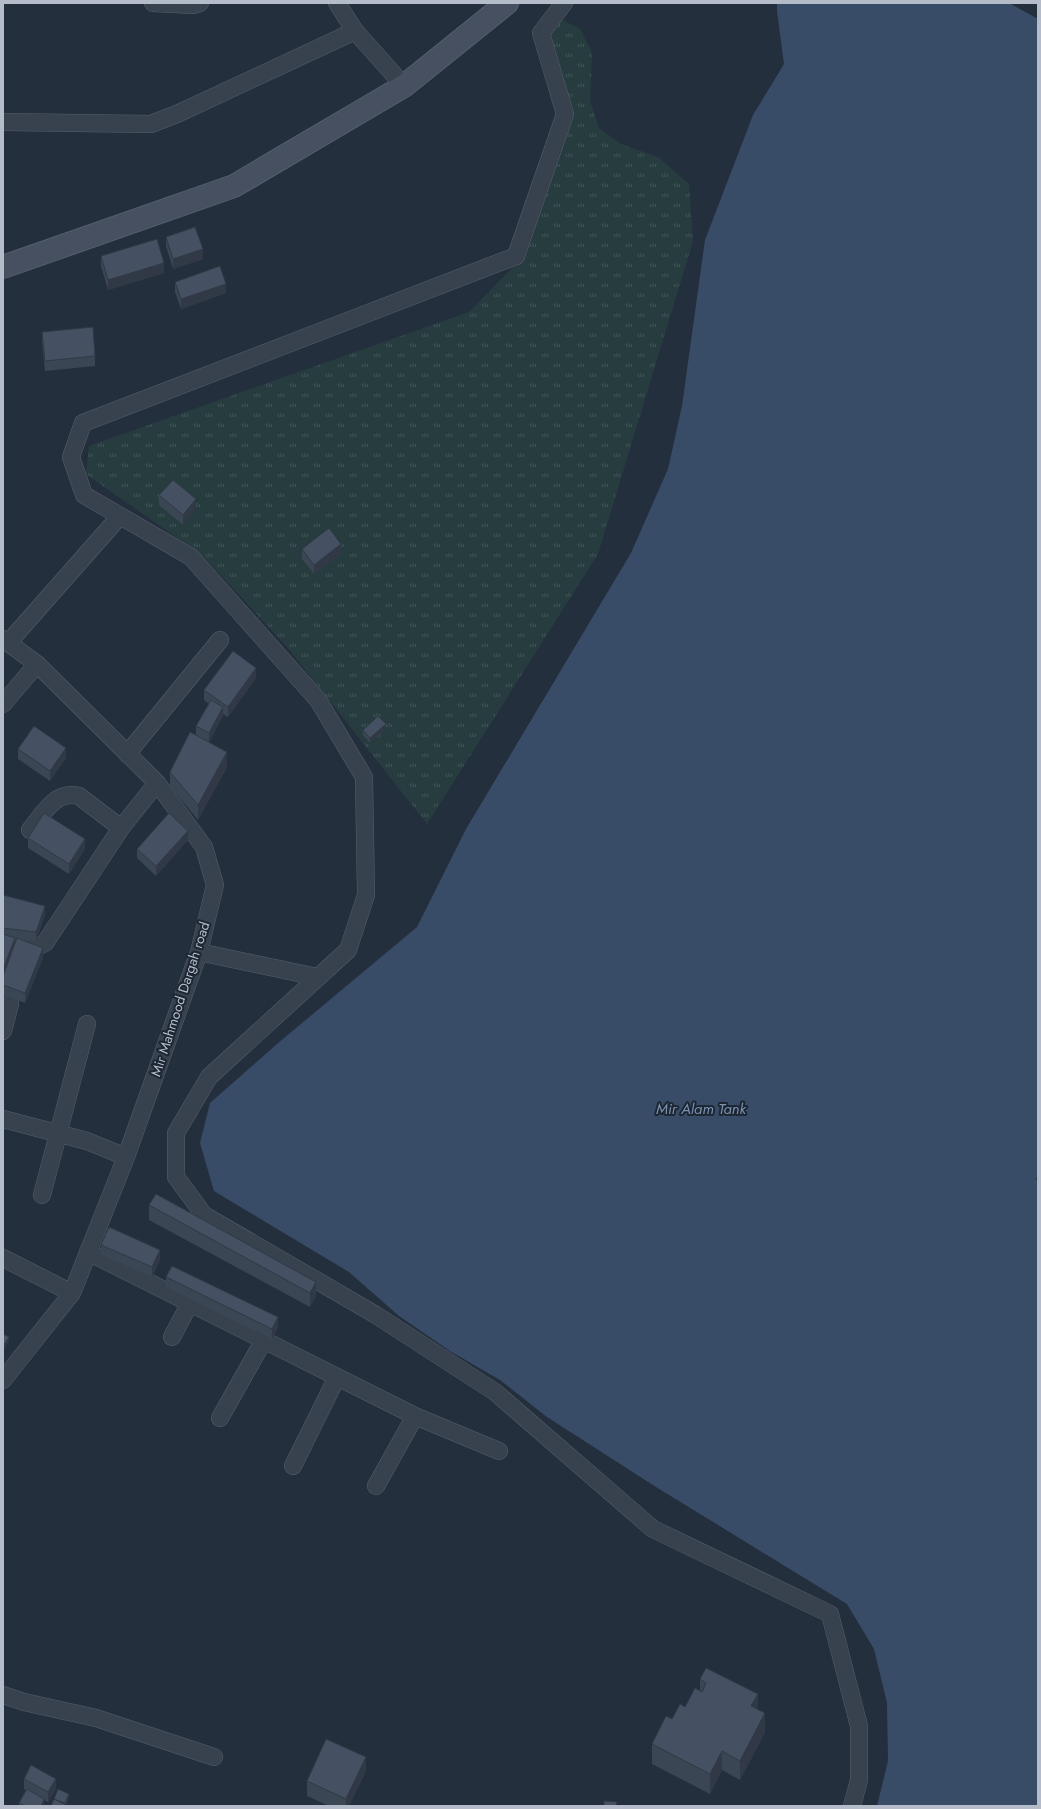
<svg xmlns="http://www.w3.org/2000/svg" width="1041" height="1809" viewBox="0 0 1041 1809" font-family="Jost,sans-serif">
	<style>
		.park { fill: url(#park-tufts) }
		.water { fill: #394c67 }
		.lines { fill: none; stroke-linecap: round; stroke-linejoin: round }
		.street-casing { stroke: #565f6c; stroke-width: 18 }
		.secondary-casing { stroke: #565f6c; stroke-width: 24 }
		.street { stroke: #38414e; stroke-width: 17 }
		.secondary { stroke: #465061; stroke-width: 22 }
		.wall { fill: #3b4654; fill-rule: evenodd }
		.shaded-wall { fill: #303945 }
		.building { fill: #455162; stroke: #303945 }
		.labels { text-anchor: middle; stroke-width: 4; stroke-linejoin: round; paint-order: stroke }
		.street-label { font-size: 14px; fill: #b4bcc9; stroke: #1d2633 }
		.water-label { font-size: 15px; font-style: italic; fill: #7c92b1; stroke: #1d2633 }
	</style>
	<defs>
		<pattern id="park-tufts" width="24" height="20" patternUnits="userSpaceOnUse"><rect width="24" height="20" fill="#263c3f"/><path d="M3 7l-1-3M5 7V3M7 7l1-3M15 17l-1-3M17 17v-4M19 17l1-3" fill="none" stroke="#435659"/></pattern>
	</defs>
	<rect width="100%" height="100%" fill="#242f3e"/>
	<path class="park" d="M 563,20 L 580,29 L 592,52 L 590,101 L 599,128 L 621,144 L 658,157 L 689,184 L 693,241 L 598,554 L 427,824 L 288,648 L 203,556 L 86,474 L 89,446 L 469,312 L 524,256 L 570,115 L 545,34 Z"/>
	<path class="water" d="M 777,3 L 1009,3 L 1038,19 L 1038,1177 L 1036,1178 L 1038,1184 L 1038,1806 L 877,1806 L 888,1761 L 887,1703 L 874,1649 L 847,1604 L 656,1487 L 547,1417 L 500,1380 L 450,1351 L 399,1316 L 349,1272 L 214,1191 L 200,1143 L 210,1103 L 277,1044 L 417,927 L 466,829 L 631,553 L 668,469 L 682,406 L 705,240 L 753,115 L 784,64 L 777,11 Z"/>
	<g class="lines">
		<g class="street-casing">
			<path id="street" d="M 153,3 L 193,5 L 200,3
				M 337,3 L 355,31 L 404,86
				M 564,3 L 541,33 L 565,114 L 516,256 L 83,423 L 71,457 L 84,495 L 191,557 L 318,700 L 364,777 L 366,895 L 348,950 L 209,1077 L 176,1133 L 176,1177 L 204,1215 L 376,1315 L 495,1392 L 653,1529 L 830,1614 L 859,1726 L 859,1780 L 852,1806
				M 3,122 L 151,124 L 177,114 L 355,31
				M 3,639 L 37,664 L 157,783 L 204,847 L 215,885 L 199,952 L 126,1157 L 72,1293 L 3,1380
				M 8,643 L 120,516
				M 3,704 L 37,664
				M 127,754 L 220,640
				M 30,830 C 43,814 55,790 79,796 L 121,828
				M 3,941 C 18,945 31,952 45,943 L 121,828 L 157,783
				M 199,952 L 317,977
				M 3,1031 L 10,1004
				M 3,1119 L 87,1141 L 126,1157
				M 42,1195 L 87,1024
				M 88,1252 L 415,1416 L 499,1451
				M 3,1258 L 72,1293
				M 172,1337 L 190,1303
				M 220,1418 L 264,1340
				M 293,1466 L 337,1377
				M 376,1486 L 415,1416
				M 3,1695 L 24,1702 L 96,1718 L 214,1757"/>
		</g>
		<g class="secondary-casing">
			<path id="secondary" d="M 3,267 L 234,186 L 404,86 L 507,3"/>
		</g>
		<use href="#street" class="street"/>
		<use href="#secondary" class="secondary"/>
	</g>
	<path class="wall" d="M 166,237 L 203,259 L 173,269 L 166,246 Z
		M 101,256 L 164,273 L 108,290 L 101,266 Z
		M 175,282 L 226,293 L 181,309 L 175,292 Z
		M 42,332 L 95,356 L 95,366 L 45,371 L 42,342 Z
		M 159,495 L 196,509 L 183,525 L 159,505 Z
		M 302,549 L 341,554 L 314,574 L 302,559 Z
		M 256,678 L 228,717 L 223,714 L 223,716 L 209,742 L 227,767 L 198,820 L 170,786 L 170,772 L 196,735 L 196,726 L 209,704 L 204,700 L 204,690 Z
		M 386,729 L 370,743 L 363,735 L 363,730 Z
		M 18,749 L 66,758 L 50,781 L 18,759 Z
		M 28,838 L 85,849 L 69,874 L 28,848 Z
		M 188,840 L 156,876 L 137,858 L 137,849 Z
		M 3,895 L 45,915 L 36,941 L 21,940 L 43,958 L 25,1003 L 3,995 ZM 15,939 L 17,939 L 15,945 Z
		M 149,1205 L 316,1296 L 310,1307 L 149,1220 Z
		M 101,1245 L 160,1260 L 152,1277 L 101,1255 Z
		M 166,1277 L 278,1327 L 272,1339 L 166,1287 Z
		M 700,1679 L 758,1710 L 765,1732 L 740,1780 L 722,1770 L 710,1794 L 652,1764 L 652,1744 L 672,1719 L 685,1707 L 700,1691 Z
		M 366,1771 L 349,1806 L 329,1806 L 307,1796 L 307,1781 Z
		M 24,1779 L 56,1789 L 48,1802 L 44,1800 L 44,1804 L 43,1806 L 19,1806 L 19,1803 L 26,1790 L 24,1789 Z"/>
	<path class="shaded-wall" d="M 203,249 L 203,259 L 173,269 L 173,259 Z
		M 164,263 L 164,273 L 108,290 L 108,280 Z
		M 226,284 L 226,293 L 181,309 L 181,299 Z
		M 196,499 L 196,509 L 183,525 L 183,515 Z
		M 341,544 L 341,554 L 314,574 L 314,565 Z
		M 256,668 L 256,678 L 228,717 L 228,707 Z
		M 223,707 L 223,716 L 209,743 L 209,733 Z
		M 386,724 L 386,729 L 370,743 L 370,738 Z
		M 66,748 L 66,758 L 50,781 L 50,771 Z
		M 227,752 L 227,767 L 198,820 L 198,805 Z
		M 188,831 L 188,840 L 156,876 L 156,866 Z
		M 85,839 L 85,849 L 69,874 L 69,864 Z
		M 45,906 L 45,915 L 36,941 L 36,932 Z
		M 15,938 L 15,948 L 3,979 L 3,969 Z
		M 43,948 L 43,958 L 25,1003 L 25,993 Z
		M 160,1250 L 160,1260 L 152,1277 L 152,1267 Z
		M 316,1282 L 316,1296 L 310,1307 L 310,1293 Z
		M 278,1317 L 278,1327 L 272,1339 L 272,1329 Z
		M 9,1337 L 9,1341 L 3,1351 L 3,1346 Z
		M 758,1694 L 758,1713 L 751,1706 Z
		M 765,1713 L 765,1732 L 740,1780 L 740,1761 Z
		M 722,1751 L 722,1770 L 710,1794 L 710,1774 Z
		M 366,1757 L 366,1771 L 349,1806 L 346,1806 L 346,1799 Z
		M 56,1779 L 56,1789 L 48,1802 L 48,1792 Z
		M 69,1794 L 69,1799 L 66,1806 L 65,1806 L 65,1803 Z
		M 44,1799 L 44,1804 L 43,1806 L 41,1806 Z"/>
	<path class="building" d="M 195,227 L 203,249 L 173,259 L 166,237 Z
		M 157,239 L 164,263 L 108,280 L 101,256 Z
		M 220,266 L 226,284 L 181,299 L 175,282 Z
		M 93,327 L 95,356 L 45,361 L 42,332 Z
		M 173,480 L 196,499 L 183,515 L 159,495 Z
		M 329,528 L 341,544 L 314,565 L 302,549 Z
		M 233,651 L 256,668 L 228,707 L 204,690 Z
		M 211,700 L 223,707 L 209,733 L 196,726 Z
		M 378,716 L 386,724 L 370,738 L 363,730 Z
		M 34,726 L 66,748 L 50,771 L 18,749 Z
		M 190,732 L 227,752 L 198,805 L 170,772 Z
		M 44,813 L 85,839 L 69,864 L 28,838 Z
		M 169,813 L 188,831 L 156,866 L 137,849 Z
		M 3,895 L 45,906 L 36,932 L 3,928 Z
		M 3,934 L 15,938 L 3,969 Z
		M 17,938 L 43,948 L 25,993 L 3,985 L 3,976 Z
		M 156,1194 L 316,1282 L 310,1293 L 149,1205 Z
		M 109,1227 L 160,1250 L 152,1267 L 101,1245 Z
		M 172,1266 L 278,1317 L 272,1329 L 166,1277 Z
		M 3,1334 L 9,1337 L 3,1346 Z
		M 706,1668 L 758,1694 L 751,1706 L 765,1713 L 740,1761 L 722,1751 L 710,1774 L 652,1744 L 666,1716 L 672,1719 L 680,1704 L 685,1707 L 695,1688 L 702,1692 L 706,1683 L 700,1679 Z
		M 326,1739 L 366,1757 L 346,1799 L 307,1781 Z
		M 31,1765 L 56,1779 L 48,1792 L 24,1779 Z
		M 27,1789 L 44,1799 L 41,1806 L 25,1806 L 19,1803 Z
		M 58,1789 L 69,1794 L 65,1803 L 54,1799 Z
		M 54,1799 L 66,1805 L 66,1806 L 51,1806 Z
		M 604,1801 L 617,1802 L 616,1806 L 604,1806 Z"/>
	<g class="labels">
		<g class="street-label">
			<text transform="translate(180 999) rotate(-72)" y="5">Mir Mahmood Dargah road</text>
		</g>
		<g class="water-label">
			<text x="701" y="1114">Mir Alam Tank</text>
		</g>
	</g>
	<rect width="1041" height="1809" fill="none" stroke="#b4bcc9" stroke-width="8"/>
</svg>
